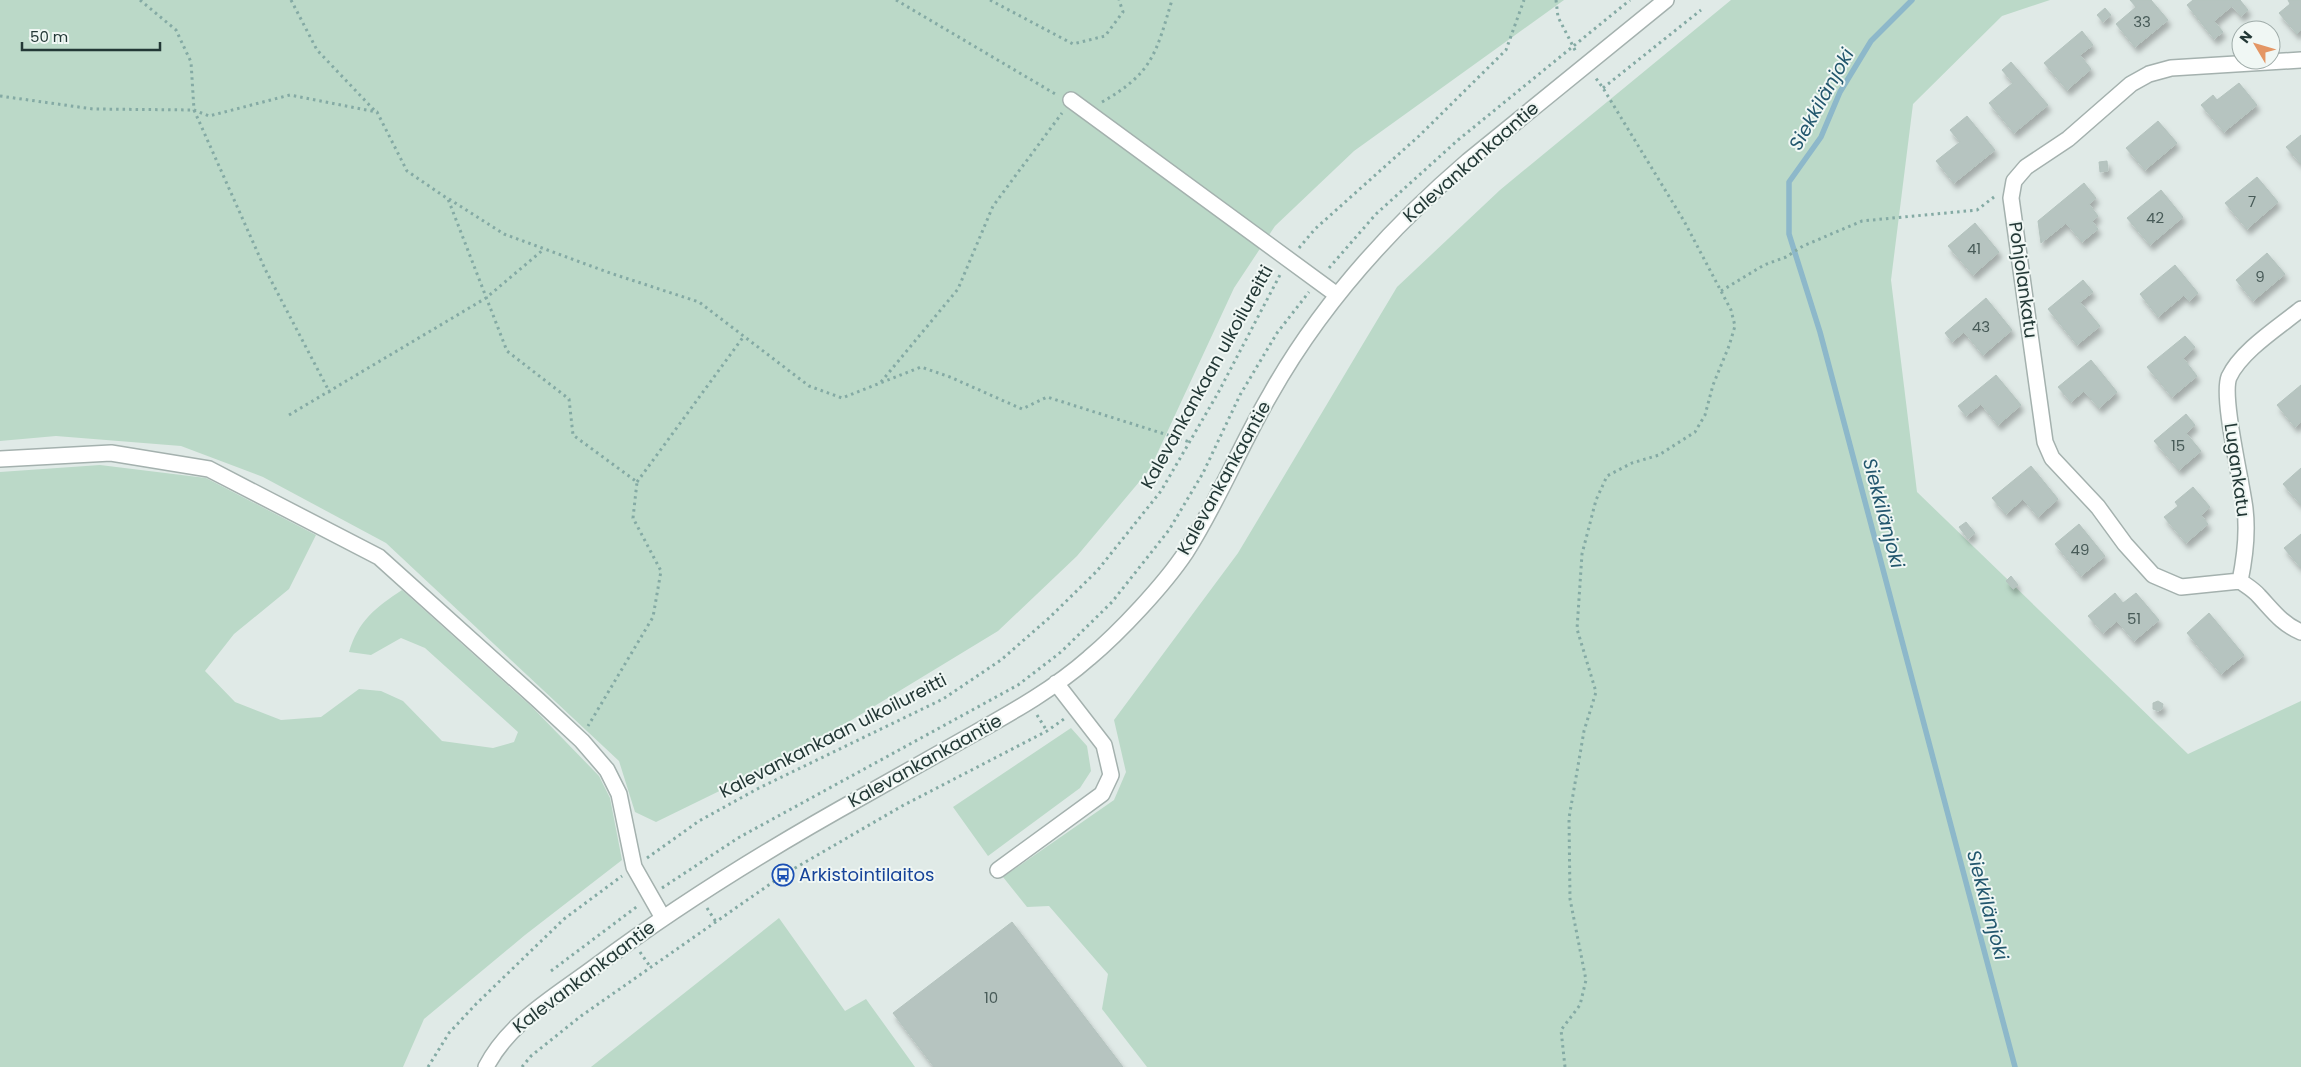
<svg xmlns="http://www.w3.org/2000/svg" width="2301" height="1067" viewBox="0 0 2301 1067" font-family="Poppins,sans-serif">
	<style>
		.green { fill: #bbd9c8 }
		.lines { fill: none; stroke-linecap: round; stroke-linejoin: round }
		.stream { stroke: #8db8ca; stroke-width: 5.5 }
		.building { fill: #b6c4c0; stroke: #b4c3be; filter: url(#shadow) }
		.minor-casing { stroke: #a4b1ae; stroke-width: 18 }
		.path { stroke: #84aaa4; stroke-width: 3; stroke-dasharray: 2.5 4; stroke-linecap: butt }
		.minor { stroke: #fff; stroke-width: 15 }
		.labels { text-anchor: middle; stroke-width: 4; stroke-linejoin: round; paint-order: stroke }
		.number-label { font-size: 15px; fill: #485b58 }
		.street-label { font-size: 18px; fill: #233836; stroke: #f0f7f4 }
		.transit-label { font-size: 18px; fill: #164399; stroke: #f0f7f4; text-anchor: start }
		.water-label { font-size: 19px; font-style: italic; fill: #23576e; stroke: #f0f7f4 }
	</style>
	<defs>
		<filter id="shadow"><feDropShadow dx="3" dy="5.5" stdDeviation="2.5" flood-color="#0004"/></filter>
	</defs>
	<rect width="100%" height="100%" fill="#e0eae7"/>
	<path class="green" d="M 0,0 L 1564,0 L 1354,151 L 1275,226 L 1234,288 L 1150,469 L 1077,556 L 998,631 L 799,752 L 656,822 L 635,812 L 619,761 L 386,543 L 263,477 L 181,446 L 56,436 L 0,441 Z
		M 1731,0 L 2050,0 L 2002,16 L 1913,104 L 1891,280 L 1917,492 L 2188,754 L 2301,701 L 2301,1067 L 1147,1067 L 1102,1009 L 1108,974 L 1049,906 L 1027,907 L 1003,877 L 1114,800 L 1126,772 L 1114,720 L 1238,553 L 1397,287 L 1500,190 Z
		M 100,465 L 206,478 L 316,535 L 289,589 L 234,634 L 205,671 L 235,702 L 281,720 L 321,717 L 359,689 L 381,691 L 403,701 L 442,741 L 493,748 L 514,742 L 518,732 L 425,648 L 401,638 L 371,655 L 349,652 C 358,621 376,607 402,590 L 532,707 L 599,776 L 610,798 L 622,860 L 525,935 L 424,1019 L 403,1067 L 0,1067 L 0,472 Z
		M 1071,728 L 1087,746 L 1091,771 L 1080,788 L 988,856 L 953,807 Z
		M 779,918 L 845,1011 L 866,999 L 915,1067 L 591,1067 Z"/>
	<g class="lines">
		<path class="stream" d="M 1912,0 L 1871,41 L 1840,92 L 1821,137 L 1789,182 L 1789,234 L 1820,332 L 2015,1067"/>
	</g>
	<path class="building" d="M 2130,0 L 2151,0 L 2168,20 L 2135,47 L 2116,24 L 2136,7 Z
		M 2193,0 L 2240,0 L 2248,10 L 2241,16 L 2232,6 L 2214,21 L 2223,32 L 2214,39 L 2187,5 Z
		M 2288,0 L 2301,0 L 2301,30 L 2297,34 L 2279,13 L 2290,4 Z
		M 2105,8 L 2111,15 L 2103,22 L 2097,15 Z
		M 2082,31 L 2093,45 L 2080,55 L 2091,69 L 2067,90 L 2044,63 Z
		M 2011,62 L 2048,105 L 2014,133 L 1989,103 L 2013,83 L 2002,70 Z
		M 2239,83 L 2257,105 L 2224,132 L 2201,105 L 2213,95 L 2217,100 Z
		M 1967,116 L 1995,150 L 1954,183 L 1936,161 L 1960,142 L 1950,130 Z
		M 2158,121 L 2177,143 L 2145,170 L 2126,148 Z
		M 2301,135 L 2301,164 L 2286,147 Z
		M 2107,161 L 2108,171 L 2100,172 L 2099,162 Z
		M 2257,177 L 2278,202 L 2247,229 L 2225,203 Z
		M 2084,183 L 2096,198 L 2089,204 L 2098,216 L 2092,221 L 2098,229 L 2082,242 L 2066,223 L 2041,243 L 2038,221 Z
		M 2161,190 L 2183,217 L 2150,245 L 2127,218 Z
		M 1975,223 L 1999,252 L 1973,275 L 1948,246 Z
		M 2267,253 L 2285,274 L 2253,301 L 2236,280 Z
		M 2175,265 L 2198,293 L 2189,301 L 2184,295 L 2158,317 L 2140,294 Z
		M 2083,280 L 2093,292 L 2080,302 L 2100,326 L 2077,345 L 2048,309 Z
		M 1986,298 L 2012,330 L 1983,355 L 1964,332 L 1952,342 L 1945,333 Z
		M 2185,336 L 2195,347 L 2183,358 L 2197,376 L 2172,397 L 2147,367 Z
		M 2091,360 L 2117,392 L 2099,408 L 2084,391 L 2071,402 L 2058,387 Z
		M 1996,375 L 2021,405 L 1998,425 L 1981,404 L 1966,416 L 1958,406 Z
		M 2301,385 L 2301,422 L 2295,427 L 2277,405 Z
		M 2186,414 L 2195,425 L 2186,433 L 2201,451 L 2179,470 L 2154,441 Z
		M 2031,466 L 2058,499 L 2038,517 L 2023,499 L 2006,514 L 1992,498 Z
		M 2301,468 L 2301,505 L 2283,484 Z
		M 2193,487 L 2210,507 L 2201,515 L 2208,524 L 2186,543 L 2164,517 L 2178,506 L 2175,502 Z
		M 1966,522 L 1975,533 L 1968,539 L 1959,527 Z
		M 2079,524 L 2105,556 L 2081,576 L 2055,544 Z
		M 2301,534 L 2301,568 L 2284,548 Z
		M 2011,576 L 2018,585 L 2013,589 L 2006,581 Z
		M 2115,593 L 2123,603 L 2136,593 L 2159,620 L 2134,641 L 2117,621 L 2103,633 L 2088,616 Z
		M 2209,613 L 2244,655 L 2221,674 L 2187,633 Z
		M 2158,701 L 2163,704 L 2162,709 L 2158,711 L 2153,709 L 2153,703 Z
		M 1012,922 L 1123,1067 L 934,1067 L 893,1013 Z"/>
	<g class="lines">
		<g class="minor-casing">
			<path id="minor" d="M 1071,100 L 1337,295
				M 2301,309 C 2279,327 2241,351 2229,377 C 2221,397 2242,483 2245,509 C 2248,534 2245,557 2240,581 C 2247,586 2254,590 2259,596 C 2273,611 2282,624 2301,632
				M 0,459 L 111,453 L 209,469 L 379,557 L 538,700 L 582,741 L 607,770 L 619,794 L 634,867 L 663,918
				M 2240,581 L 2181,587 L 2153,575 L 2125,544 L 2098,507 L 2052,458 L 2045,442 L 2011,198 L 2014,181 L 2026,167 L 2068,139 L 2131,84 L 2149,74 L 2171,68 L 2301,60
				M 998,870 L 1102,794 L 1111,775 L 1104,745 L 1056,683
				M 486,1067 C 509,1022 556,996 596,966 C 682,902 773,846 867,794 C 903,774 939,753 975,733 C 1014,711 1055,688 1089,658 C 1120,632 1164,585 1186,552 C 1218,502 1240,446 1270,395 C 1321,304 1390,228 1468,161 L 1666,0"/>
		</g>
		<path class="path" d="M 140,0 L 176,30 L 191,62 L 194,110 L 209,116 L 290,95 L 377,112 L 407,171 L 448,199 L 507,351 L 569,399 L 573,435 L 637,482 L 633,518 L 661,571 L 653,617 L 588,726
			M 291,0 L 317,50 L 376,112
			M 896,0 L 1057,95
			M 990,0 L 1073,44 L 1105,36 L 1123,12 L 1119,0
			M 1556,0 L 1558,17 L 1576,52
			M 1603,88 L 1701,10
			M 0,96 L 93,109 L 194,110 L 265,269 L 330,393
			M 1102,102 C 1153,73 1156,53 1172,0
			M 449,199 L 504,234 L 610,273 L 699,302 L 809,386 L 842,398 L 921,367 L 950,377 L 1022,409 L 1047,397 L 1190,442
			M 1299,248 L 1315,229 L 1419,136 L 1506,50 L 1524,0
			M 1329,268 L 1376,214 L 1458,140 L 1630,0
			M 1721,291 L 1764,265 L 1786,257 L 1803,246 L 1862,221 L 1977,210 L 1994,197
			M 881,382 L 958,289 L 993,206 L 1062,113
			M 289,415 L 486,298 L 544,249
			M 637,482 L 744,336
			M 1037,715 L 1047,731
			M 647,858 L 699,821 L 759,788 L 943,699 L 1001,660 L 1049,618 L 1097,571 L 1161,491 L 1218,393 L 1281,273
			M 662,888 L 738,838 L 1018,685 L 1061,652 L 1112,602 L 1169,530 L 1203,473 L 1240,395 L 1277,333 L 1309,292
			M 707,908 L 716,922
			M 640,952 L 651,968
			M 551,971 L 639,905
			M 428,1067 L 449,1033 L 476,1004 L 564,919 L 622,876
			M 522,1067 L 531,1056 L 581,1016 L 783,875 L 902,806 L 1047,731 L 1064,719
			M 1565,1067 L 1561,1030 L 1580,1005 L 1586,980 L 1570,899 L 1569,818 L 1584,731 L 1596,692 L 1577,629 L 1582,554 L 1596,500 L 1607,476 L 1632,463 L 1659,455 L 1695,432 L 1705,415 L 1713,385 L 1729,346 L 1735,326 L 1731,310 L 1684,221 L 1603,88 L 1595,77"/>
		<use href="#minor" class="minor"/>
	</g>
	<defs>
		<g id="bus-ring" transform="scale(1.125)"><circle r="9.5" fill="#f0f7f4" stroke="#1a4fb4" stroke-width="1.5"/><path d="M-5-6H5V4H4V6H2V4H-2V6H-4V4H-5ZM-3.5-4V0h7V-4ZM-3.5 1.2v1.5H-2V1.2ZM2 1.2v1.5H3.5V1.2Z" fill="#1a4fb4"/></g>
	</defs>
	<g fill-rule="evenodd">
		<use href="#bus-ring" x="783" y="875"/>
	</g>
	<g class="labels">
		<g class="number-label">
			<text x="2142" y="27">33</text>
			<text x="2252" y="207">7</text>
			<text x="2155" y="223">42</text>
			<text x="1974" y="254">41</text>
			<text x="2260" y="282">9</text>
			<text x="1981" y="332">43</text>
			<text x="2178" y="451">15</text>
			<text x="2080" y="555">49</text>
			<text x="2134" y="624">51</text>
			<text x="991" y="1003">10</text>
		</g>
		<g class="street-label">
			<text transform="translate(1471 162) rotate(-41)" y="6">Kalevankankaantie</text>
			<text transform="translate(2023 280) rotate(82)" y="6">Pohjolankatu</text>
			<text transform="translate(1207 377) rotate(-61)" y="6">Kalevankankaan ulkoilureitti</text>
			<text transform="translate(2237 470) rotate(82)" y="6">Lugankatu</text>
			<text transform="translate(1224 478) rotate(-61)" y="6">Kalevankankaantie</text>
			<text transform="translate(833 736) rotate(-27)" y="6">Kalevankankaan ulkoilureitti</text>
			<text transform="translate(925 761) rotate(-29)" y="6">Kalevankankaantie</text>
			<text transform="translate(584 977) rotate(-37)" y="6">Kalevankankaantie</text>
		</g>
		<g class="transit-label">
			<text x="799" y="881">Arkistointilaitos</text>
		</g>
		<g class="water-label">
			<text transform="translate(1821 99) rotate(-61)" y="7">Siekkilänjoki</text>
			<text transform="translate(1884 513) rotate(75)" y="7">Siekkilänjoki</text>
			<text transform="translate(1988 905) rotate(75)" y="7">Siekkilänjoki</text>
		</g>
	</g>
	<g transform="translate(2256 45) rotate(308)"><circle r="24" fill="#f0f7f4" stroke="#9eaba8"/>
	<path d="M0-4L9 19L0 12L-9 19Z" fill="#e49664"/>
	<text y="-8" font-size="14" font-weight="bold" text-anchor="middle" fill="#233836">N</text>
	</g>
	<path d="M22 42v8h138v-8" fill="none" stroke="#233836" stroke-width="2.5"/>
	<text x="30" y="42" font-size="15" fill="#233836" stroke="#f0f7f4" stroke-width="4" paint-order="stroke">50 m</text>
</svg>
